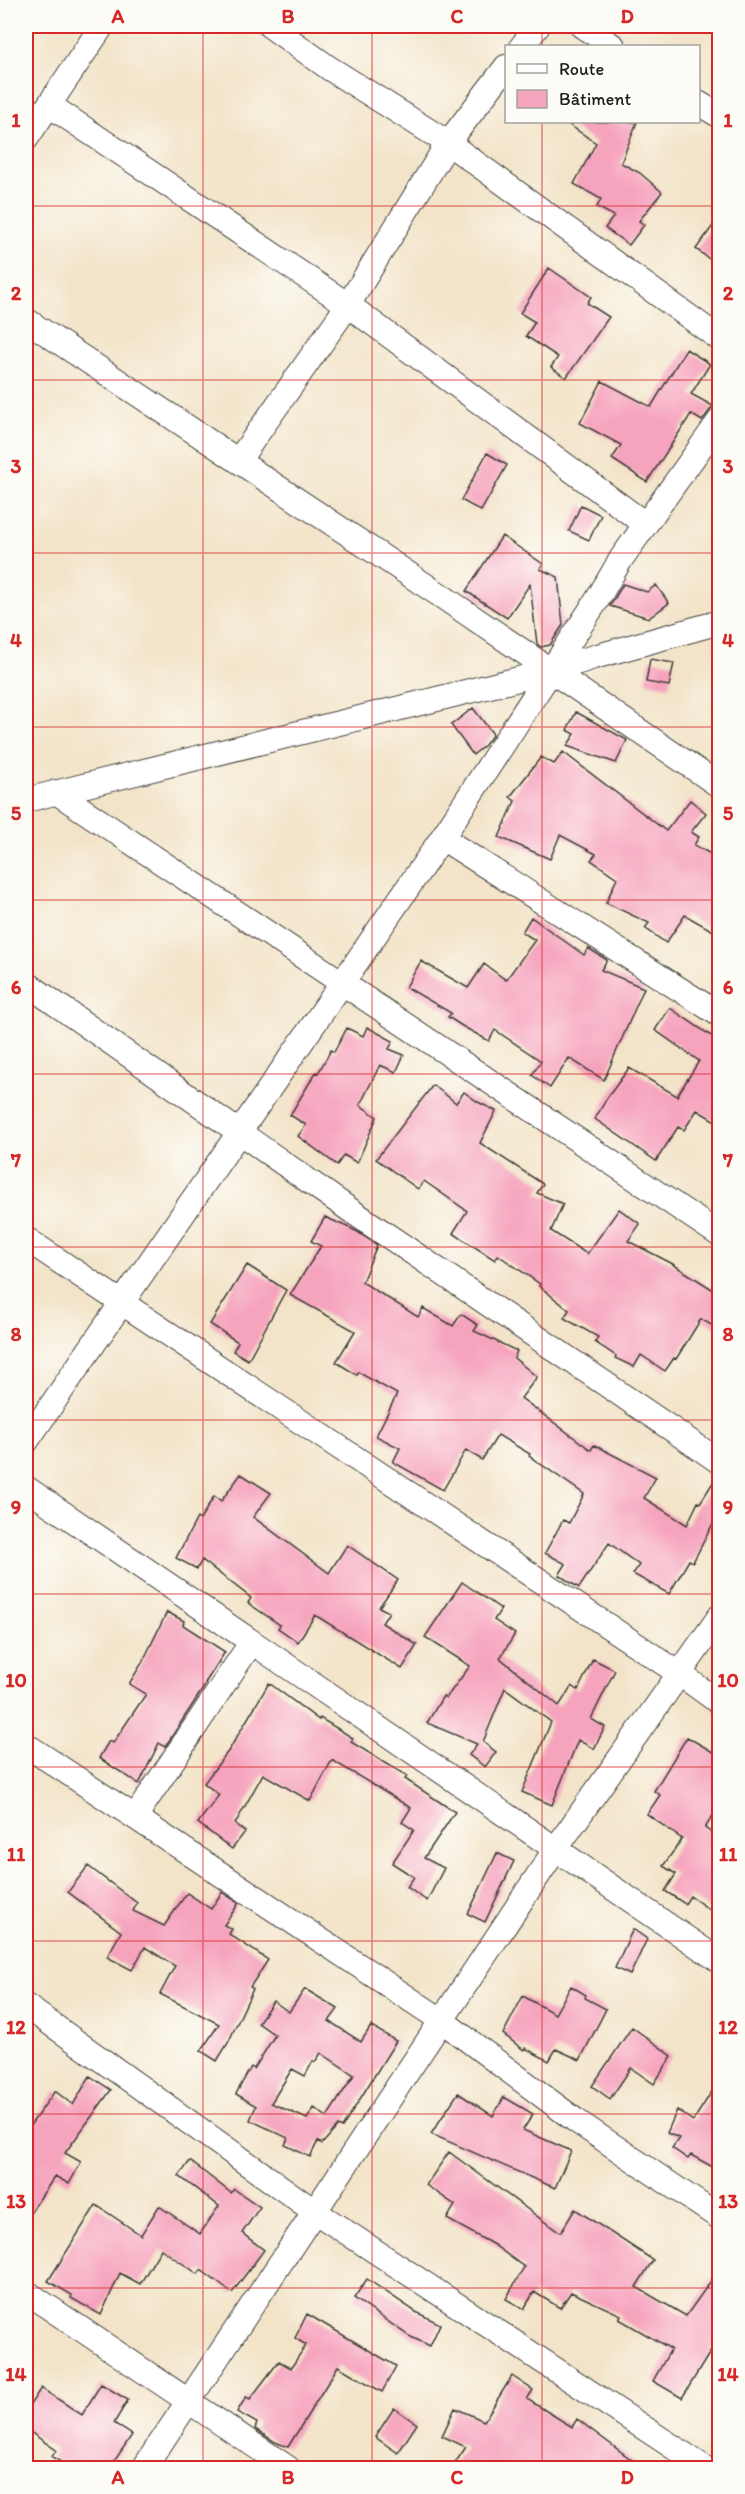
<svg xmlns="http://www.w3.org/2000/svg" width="745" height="2494" viewBox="0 0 745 2494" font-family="Itim,sans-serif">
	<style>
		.building { fill: #f6a4be; fill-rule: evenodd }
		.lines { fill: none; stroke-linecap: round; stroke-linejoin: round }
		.street-casing { stroke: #3c3a36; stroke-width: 26 }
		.street { stroke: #fff; stroke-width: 24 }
		.grid { fill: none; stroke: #d62828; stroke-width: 1.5; stroke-opacity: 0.55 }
		.neatline { fill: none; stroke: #d62828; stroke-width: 2 }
		.grid-label { font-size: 20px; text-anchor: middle; font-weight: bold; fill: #d62828 }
	</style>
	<rect width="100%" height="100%" fill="#fdfcf7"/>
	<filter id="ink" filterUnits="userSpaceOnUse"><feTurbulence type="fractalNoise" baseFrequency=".0167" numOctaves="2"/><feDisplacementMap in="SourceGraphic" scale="12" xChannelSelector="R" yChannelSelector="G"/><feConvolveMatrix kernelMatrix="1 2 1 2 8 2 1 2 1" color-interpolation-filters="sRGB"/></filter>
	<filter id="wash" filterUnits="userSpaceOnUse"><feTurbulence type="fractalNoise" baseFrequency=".008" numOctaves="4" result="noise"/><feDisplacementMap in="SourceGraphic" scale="24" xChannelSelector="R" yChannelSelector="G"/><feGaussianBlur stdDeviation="1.35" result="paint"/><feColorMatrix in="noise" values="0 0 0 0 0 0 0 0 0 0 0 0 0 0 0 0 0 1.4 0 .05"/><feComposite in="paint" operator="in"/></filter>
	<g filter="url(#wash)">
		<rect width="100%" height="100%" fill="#f3e4c9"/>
		<g id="blocks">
			<path class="building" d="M 565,122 L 637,122 L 621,163 L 640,173 L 662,192 L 639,221 L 644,225 L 629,245 L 605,228 L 614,216 L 597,207 L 601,199 L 574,184 L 596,143 Z
				M 720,216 L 720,267 L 696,249 Z
				M 549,268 L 591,297 L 587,303 L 609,317 L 566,378 L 551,367 L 558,357 L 526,336 L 535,322 L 520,313 Z
				M 686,349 L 710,364 L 691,394 L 713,406 L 702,421 L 691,414 L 647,482 L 612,459 L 621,445 L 580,423 L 602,381 L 651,407 Z
				M 487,453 L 507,465 L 481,511 L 461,500 Z
				M 581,505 L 601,515 L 589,540 L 569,531 Z
				M 502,536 L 543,564 L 540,569 L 558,577 L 563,625 L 550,645 L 541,647 L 537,644 L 530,584 L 507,618 L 466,591 Z
				M 623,584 L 647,592 L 656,585 L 669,603 L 649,618 L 610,606 Z
				M 650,659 L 674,663 L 669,686 L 646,682 Z
				M 473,708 L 493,734 L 485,745 L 473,755 L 451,725 Z
				M 576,712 L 627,740 L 616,763 L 567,746 L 575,734 L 567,730 Z
				M 563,752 L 666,831 L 690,800 L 706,813 L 691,832 L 699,837 L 694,845 L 720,859 L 720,935 L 685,915 L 666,943 L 645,928 L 649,923 L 606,903 L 617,878 L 591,860 L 596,854 L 560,835 L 550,859 L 499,837 L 515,801 L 510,797 L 541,757 L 554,764 Z
				M 531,917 L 584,955 L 588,948 L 607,960 L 601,970 L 644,988 L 604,1080 L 569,1058 L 550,1088 L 532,1075 L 541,1061 L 495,1030 L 489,1041 L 462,1026 L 448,1017 L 451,1013 L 406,987 L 421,961 L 468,988 L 484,964 L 506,980 L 535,940 L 522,932 Z
				M 670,1008 L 720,1042 L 720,1124 L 697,1110 L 684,1130 L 678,1127 L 656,1161 L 595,1119 L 607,1098 L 629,1068 L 677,1096 L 699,1061 L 655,1030 Z
				M 367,1027 L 393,1041 L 389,1049 L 404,1055 L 396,1072 L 380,1065 L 360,1105 L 377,1117 L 357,1163 L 344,1155 L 337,1165 L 298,1136 L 306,1125 L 290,1115 L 316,1072 L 318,1073 L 331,1050 L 334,1052 L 347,1028 L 363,1036 Z
				M 433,1085 L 456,1103 L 464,1092 L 478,1102 L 496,1111 L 480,1143 L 543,1184 L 537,1193 L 563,1204 L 551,1231 L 587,1254 L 619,1209 L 640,1224 L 628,1241 L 671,1263 L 720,1294 L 720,1330 L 701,1319 L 676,1359 L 674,1358 L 665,1371 L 641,1355 L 634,1367 L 615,1358 L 616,1356 L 595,1342 L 598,1337 L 564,1318 L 569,1310 L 539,1286 L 540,1284 L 498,1255 L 495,1260 L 453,1233 L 467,1211 L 424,1181 L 418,1189 L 376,1159 Z
				M 325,1217 L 356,1231 L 377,1245 L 362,1282 L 418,1317 L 423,1308 L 453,1326 L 461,1314 L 478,1325 L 474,1331 L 517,1351 L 514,1358 L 537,1377 L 521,1398 L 591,1450 L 594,1445 L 656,1477 L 644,1498 L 687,1525 L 698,1502 L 700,1503 L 717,1476 L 720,1476 L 720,1510 L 693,1562 L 689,1560 L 669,1594 L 633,1574 L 639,1565 L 609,1543 L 579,1588 L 559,1575 L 566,1564 L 545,1553 L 563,1520 L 569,1523 L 584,1494 L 529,1456 L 530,1454 L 498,1435 L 482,1460 L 466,1450 L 443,1490 L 393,1462 L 400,1448 L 376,1436 L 397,1394 L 358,1372 L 357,1375 L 336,1362 L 355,1331 L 290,1295 L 321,1246 L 311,1241 Z
				M 247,1265 L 286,1290 L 248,1360 L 233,1351 L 238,1342 L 210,1324 Z
				M 241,1474 L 271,1493 L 253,1517 L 329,1573 L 347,1545 L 398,1580 L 379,1607 L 389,1612 L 382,1623 L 417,1645 L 402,1669 L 315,1615 L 298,1642 L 278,1628 L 280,1625 L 248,1603 L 251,1598 L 202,1560 L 197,1569 L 176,1558 L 197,1518 L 200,1520 L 214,1496 L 221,1501 Z
				M 462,1582 L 501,1609 L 494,1620 L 515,1634 L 500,1658 L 559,1706 L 572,1686 L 578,1690 L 593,1659 L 615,1670 L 591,1719 L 605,1727 L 594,1749 L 578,1740 L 552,1805 L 522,1792 L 551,1722 L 505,1688 L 483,1742 L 496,1752 L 485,1767 L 469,1755 L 477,1744 L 427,1723 L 443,1696 L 446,1698 L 470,1666 L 425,1637 Z
				M 167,1612 L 184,1621 L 183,1625 L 225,1652 L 205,1683 L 206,1684 L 165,1747 L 159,1743 L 139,1784 L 99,1758 L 109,1741 L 113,1743 L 146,1694 L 129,1684 L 142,1663 Z
				M 269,1683 L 319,1720 L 320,1718 L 353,1738 L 351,1742 L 407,1776 L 405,1779 L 455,1812 L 424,1858 L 444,1868 L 427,1901 L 407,1887 L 414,1877 L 392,1863 L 414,1830 L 402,1822 L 411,1808 L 332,1760 L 310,1801 L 263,1774 L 235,1824 L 245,1832 L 232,1849 L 198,1823 L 219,1795 L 204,1783 L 229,1750 Z
				M 687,1737 L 720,1756 L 720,1804 L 705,1828 L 720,1839 L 720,1917 L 690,1896 L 685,1904 L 665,1891 L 676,1874 L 663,1866 L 682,1839 L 647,1814 L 660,1795 L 654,1791 Z
				M 497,1853 L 514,1861 L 485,1922 L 468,1914 Z
				M 88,1866 L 137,1903 L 133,1911 L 164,1926 L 187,1893 L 211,1909 L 222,1892 L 239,1903 L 224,1925 L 232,1929 L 229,1934 L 268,1960 L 250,1987 L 253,1989 L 228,2043 L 217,2061 L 201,2051 L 219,2024 L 160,1994 L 175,1966 L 145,1947 L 132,1970 L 107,1957 L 121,1932 L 68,1892 Z
				M 633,1929 L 647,1939 L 630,1975 L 615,1968 Z
				M 571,1986 L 586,1995 L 585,1998 L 606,2009 L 580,2060 L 556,2049 L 549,2061 L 525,2048 L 524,2050 L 503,2034 L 523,1996 L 555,2014 Z
				M 305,1989 L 338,2009 L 329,2021 L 361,2042 L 371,2026 L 396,2041 L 342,2128 L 338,2126 L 322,2144 L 318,2141 L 310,2157 L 285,2145 L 288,2138 L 250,2120 L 256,2106 L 236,2094 L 251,2067 L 254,2069 L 275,2035 L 258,2023 L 273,2001 L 289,2012 ZM 321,2053 L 354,2075 L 327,2117 L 314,2108 L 307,2119 L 271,2103 L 292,2069 L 305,2076 L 313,2061 L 315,2062 Z
				M 632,2027 L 672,2056 L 654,2084 L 631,2068 L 610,2099 L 592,2086 Z
				M 90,2076 L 111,2090 L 65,2153 L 81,2162 L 69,2184 L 55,2176 L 26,2219 L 26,2131 L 55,2091 L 73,2105 Z
				M 720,2079 L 720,2171 L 691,2155 L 688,2159 L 672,2148 L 679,2138 L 667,2133 L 677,2110 L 693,2121 Z
				M 458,2093 L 493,2116 L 504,2097 L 533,2114 L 523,2130 L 571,2151 L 555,2188 L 431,2134 Z
				M 449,2152 L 556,2230 L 561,2232 L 575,2209 L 653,2260 L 636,2287 L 686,2316 L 720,2268 L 720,2336 L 682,2398 L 653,2381 L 671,2349 L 619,2319 L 621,2315 L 571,2292 L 560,2308 L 534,2292 L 524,2309 L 506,2299 L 524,2267 L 494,2245 L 447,2219 L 455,2205 L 426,2185 Z
				M 190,2161 L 231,2193 L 234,2189 L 260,2207 L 242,2233 L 264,2250 L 232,2293 L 201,2270 L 198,2274 L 161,2249 L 140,2284 L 120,2273 L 101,2315 L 71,2298 L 72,2295 L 48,2281 L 96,2205 L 141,2235 L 159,2206 L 200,2234 L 219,2206 L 179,2176 Z
				M 367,2279 L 416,2312 L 440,2324 L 430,2346 L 409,2336 L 354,2298 Z
				M 307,2314 L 396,2366 L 382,2392 L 338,2366 L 288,2447 L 275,2442 L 255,2429 L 257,2423 L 237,2412 L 246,2397 L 250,2399 L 279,2361 L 291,2368 L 306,2345 L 295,2338 Z
				M 512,2376 L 533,2390 L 527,2399 L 572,2427 L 577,2419 L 644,2469 L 451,2469 L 466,2447 L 442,2436 L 455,2408 L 484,2421 Z
				M 101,2384 L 128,2400 L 114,2423 L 132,2435 L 109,2469 L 73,2469 L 52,2457 L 56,2450 L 26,2429 L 26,2411 L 41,2388 L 82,2415 Z
				M 394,2408 L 417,2424 L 398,2453 L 375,2437 Z"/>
		</g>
	</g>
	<g filter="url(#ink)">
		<use href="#blocks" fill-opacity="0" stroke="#3c3a36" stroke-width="1.5"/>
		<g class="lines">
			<g class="street-casing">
				<path id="street" d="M 270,26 L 329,68 L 448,143 L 720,339
					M 582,26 L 613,46
					M 522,46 L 538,26
					M 698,103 L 720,116
					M 49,105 L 348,305 L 645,524
					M 26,139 L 102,26
					M 26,320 L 443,597 L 720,786
					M 238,461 L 348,305 L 448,143 L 506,67
					M 56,792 L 720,1235
					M 26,800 L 551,671 L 594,657 L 720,622
					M 442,838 L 720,1015
					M 26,983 L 353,1212 L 720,1462
					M 26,1239 L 680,1674 L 720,1703
					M 26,1442 L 442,838 L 597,600 L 621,559 L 720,420
					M 26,1488 L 720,1961
					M 26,1745 L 441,2020 L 575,2120 L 720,2218
					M 135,1817 L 251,1643
					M 26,2006 L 314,2211 L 705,2468
					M 26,2292 L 288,2468
					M 144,2468 L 555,1850 L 720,1616"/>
			</g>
			<use href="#street" class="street"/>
		</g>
	</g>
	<path class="grid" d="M 203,26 L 203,2468M 372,26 L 372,2468M 542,26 L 542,46M 542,122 L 542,2468M 26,206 L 720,206M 26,380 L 720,380M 26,553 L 720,553M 26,727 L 720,727M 26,900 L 720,900M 26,1074 L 720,1074M 26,1247 L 720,1247M 26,1420 L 720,1420M 26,1594 L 720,1594M 26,1767 L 720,1767M 26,1941 L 720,1941M 26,2114 L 720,2114M 26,2288 L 720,2288"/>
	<rect width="745" height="2494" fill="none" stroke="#fdfcf7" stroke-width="66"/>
	<rect x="505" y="45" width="195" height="78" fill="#fdfcf7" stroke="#a3a29f" stroke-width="1.5"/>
	<rect x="517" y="64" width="30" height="9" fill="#ffffff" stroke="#a3a29f" stroke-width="1.5"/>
	<text x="559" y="75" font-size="18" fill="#1c1c1c">Route</text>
	<rect x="517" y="90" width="30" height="18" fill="#f6a4be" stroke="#a3a29f" stroke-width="1.5"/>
	<text x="559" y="105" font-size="18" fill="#1c1c1c">Bâtiment</text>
	<rect x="33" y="33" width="679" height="2428" class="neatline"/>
	<g class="grid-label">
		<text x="118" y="23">A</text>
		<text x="288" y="23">B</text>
		<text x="457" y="23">C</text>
		<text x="627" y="23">D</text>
		<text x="16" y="127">1</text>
		<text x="728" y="127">1</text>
		<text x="16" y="300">2</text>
		<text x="728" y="300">2</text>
		<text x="16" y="473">3</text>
		<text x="728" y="473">3</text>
		<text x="16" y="647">4</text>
		<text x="728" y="647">4</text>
		<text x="16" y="820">5</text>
		<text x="728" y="820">5</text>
		<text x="16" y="994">6</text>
		<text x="728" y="994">6</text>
		<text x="16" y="1167">7</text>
		<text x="728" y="1167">7</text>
		<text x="16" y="1341">8</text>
		<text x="728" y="1341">8</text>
		<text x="16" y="1514">9</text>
		<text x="728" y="1514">9</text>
		<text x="16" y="1687">10</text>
		<text x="728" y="1687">10</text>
		<text x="16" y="1861">11</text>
		<text x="728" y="1861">11</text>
		<text x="16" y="2034">12</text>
		<text x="728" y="2034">12</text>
		<text x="16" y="2208">13</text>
		<text x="728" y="2208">13</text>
		<text x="16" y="2381">14</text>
		<text x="728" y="2381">14</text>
		<text x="118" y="2484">A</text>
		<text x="288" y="2484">B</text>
		<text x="457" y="2484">C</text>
		<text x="627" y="2484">D</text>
	</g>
</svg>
